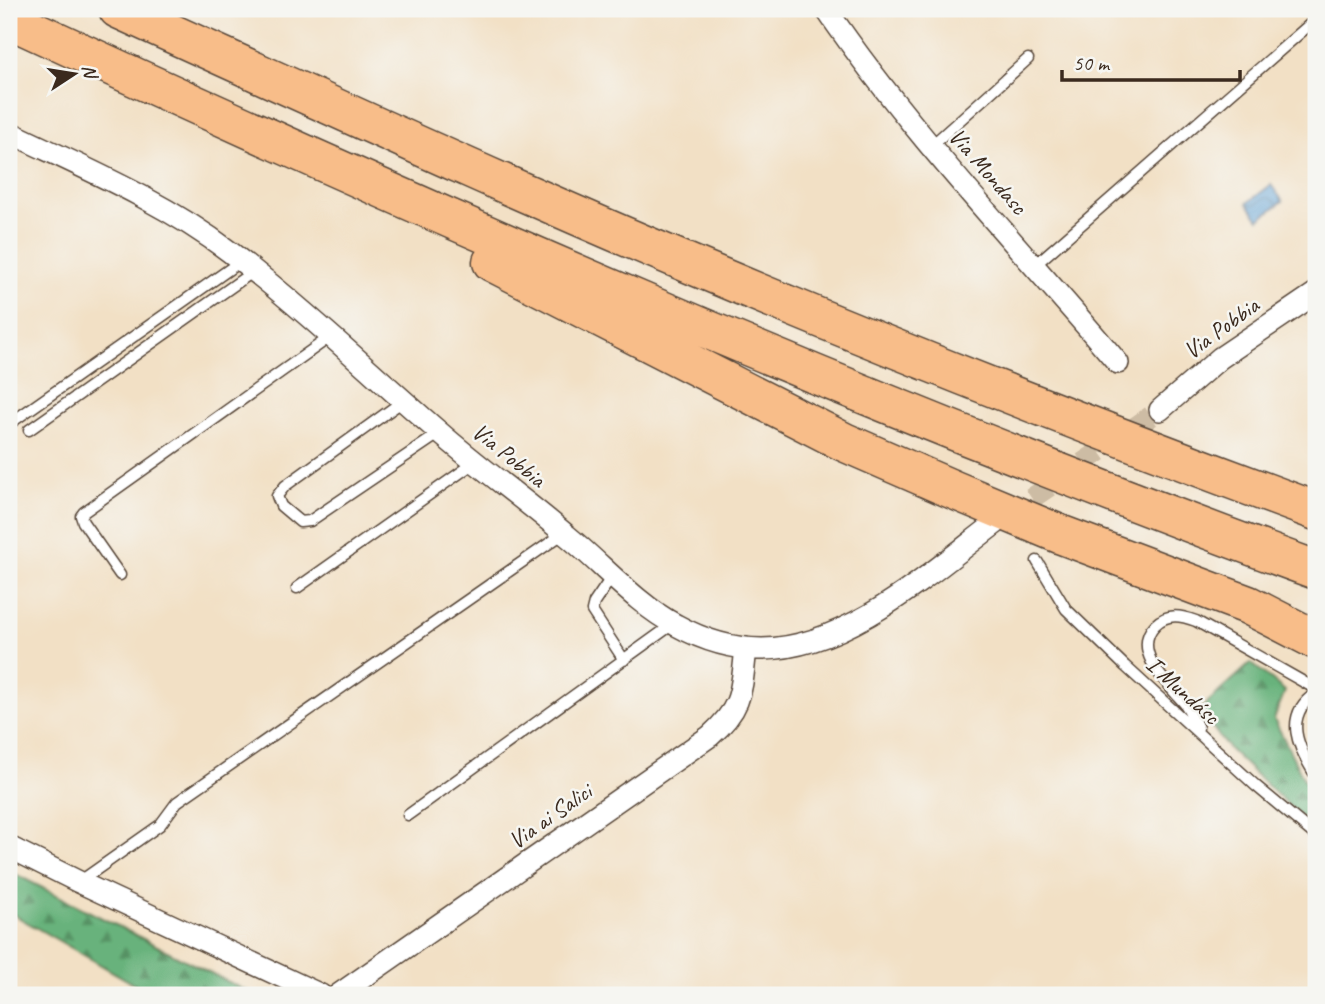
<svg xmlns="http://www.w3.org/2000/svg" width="1325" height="1004" viewBox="0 0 1325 1004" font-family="Caveat,sans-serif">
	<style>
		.forest { fill: url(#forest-firs); stroke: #516e4c; stroke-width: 2 }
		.water { fill: url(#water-waves); stroke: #4e6578; stroke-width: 2 }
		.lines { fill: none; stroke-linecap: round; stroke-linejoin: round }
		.street-tunnel { stroke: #cdbca4; stroke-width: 21; stroke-dasharray: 21 10; stroke-linecap: butt }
		.lane-casing { stroke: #564537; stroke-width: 13 }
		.street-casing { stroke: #564537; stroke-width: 24 }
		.highway-casing { stroke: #564537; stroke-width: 41 }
		.lane { stroke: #fff; stroke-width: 10 }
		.street { stroke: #fff; stroke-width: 21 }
		.highway { stroke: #f8bd89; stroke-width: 38 }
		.labels { text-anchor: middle; stroke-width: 5; stroke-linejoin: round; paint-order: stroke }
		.street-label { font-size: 24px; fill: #3b2a1e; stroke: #f6f6f2 }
	</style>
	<defs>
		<pattern id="forest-firs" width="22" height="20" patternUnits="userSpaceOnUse" patternTransform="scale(1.75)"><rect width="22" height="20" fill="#67b27b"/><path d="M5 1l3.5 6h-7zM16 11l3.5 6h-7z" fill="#569164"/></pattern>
		<pattern id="water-waves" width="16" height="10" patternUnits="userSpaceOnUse" patternTransform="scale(1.75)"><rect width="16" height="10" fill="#60a0d3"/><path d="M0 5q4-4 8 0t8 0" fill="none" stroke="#5083ab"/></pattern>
	</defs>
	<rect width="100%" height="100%" fill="#f6f6f2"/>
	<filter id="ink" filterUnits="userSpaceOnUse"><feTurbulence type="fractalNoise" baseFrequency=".0143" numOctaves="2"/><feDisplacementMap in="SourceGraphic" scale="14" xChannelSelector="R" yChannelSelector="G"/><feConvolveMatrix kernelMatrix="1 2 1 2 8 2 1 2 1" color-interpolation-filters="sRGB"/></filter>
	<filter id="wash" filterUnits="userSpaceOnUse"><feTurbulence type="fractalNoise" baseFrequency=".00686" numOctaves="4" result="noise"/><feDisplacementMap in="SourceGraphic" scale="28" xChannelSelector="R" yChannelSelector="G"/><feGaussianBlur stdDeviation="1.57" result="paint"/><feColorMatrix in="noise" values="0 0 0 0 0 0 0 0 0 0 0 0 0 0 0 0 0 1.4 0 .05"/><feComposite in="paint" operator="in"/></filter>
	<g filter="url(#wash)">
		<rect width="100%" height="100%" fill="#f2e0c5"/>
		<path class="forest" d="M 1251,663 L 1285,691 L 1274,719 L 1316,804 L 1302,818 L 1230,750 L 1199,710 Z
			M 9,871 L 254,995 L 153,995 L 9,912 Z"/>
		<path class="water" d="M 1271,185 L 1283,201 L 1259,219 L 1247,203 Z"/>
	</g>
	<g filter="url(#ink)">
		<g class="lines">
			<path class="street-tunnel" d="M 1006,516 L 1160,410"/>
			<g class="lane-casing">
				<path id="lane" d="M 931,146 L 1028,59
					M 1035,265 L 1316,19
					M 403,401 L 285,486 L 277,496 L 281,506 L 300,522 L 310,521 L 440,433
					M 9,424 L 241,261
					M 29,430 L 254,271
					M 1037,561 L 1066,609 L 1125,666 L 1256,786 L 1316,836
					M 120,575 L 83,522 L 81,516 L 84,512 L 330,337
					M 613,575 L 594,603 L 592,611 L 624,660
					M 297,588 L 474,463
					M 1316,693 C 1282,716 1298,748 1316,776
					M 1198,728 C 1194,720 1190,711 1185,704 C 1169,685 1130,651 1155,625 C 1168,612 1182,616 1196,621 L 1316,689
					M 408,815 L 673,624
					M 79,882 L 160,825 L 177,802 L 564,533"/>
			</g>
			<g class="street-casing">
				<path id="street" d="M 826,9 C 912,135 1019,246 1118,363
					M 9,132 C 84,168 163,201 230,252 C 303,308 370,372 439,432 C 480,468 524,499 565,534 C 600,562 637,605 676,625 C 703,640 732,649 762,649 C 847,649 931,572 996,523
					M 1160,410 L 1220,358 L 1316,293
					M 9,847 L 79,882 L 321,995
					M 338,995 L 710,736 C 744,706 741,690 746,648"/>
			</g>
			<g class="highway-casing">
				<path id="highway" d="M 118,9 C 310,96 502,185 697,267 C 901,353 1108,434 1316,511
					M 9,19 C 438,218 872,407 1316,570
					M 492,262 L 844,442 L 954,490 L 1062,535 L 1248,605 L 1316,640"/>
			</g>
			<use href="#lane" class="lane"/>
			<use href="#street" class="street"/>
			<use href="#highway" class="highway"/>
		</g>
	</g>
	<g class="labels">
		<g class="street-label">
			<text transform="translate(988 171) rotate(49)" y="8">Via Mondasc</text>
			<text transform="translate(1221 328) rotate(-36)" y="8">Via Pobbia</text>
			<text transform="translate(509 455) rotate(39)" y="8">Via Pobbia</text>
			<text transform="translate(1183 690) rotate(42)" y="8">I Mundásc</text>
			<text transform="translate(550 816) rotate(-35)" y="8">Via ai Salici</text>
		</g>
	</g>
	<rect width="1325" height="1004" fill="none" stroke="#f6f6f2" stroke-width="35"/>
	<g transform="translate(74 74) rotate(78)" stroke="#f6f6f2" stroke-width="5" paint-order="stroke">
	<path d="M0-5L12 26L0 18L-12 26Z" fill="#3b2a1e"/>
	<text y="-10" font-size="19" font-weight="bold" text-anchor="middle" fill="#3b2a1e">N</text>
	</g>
	<path d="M1062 70v10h178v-10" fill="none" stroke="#3b2a1e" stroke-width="3.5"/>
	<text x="1073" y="70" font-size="21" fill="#3b2a1e" stroke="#f6f6f2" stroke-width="5" paint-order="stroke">50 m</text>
</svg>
